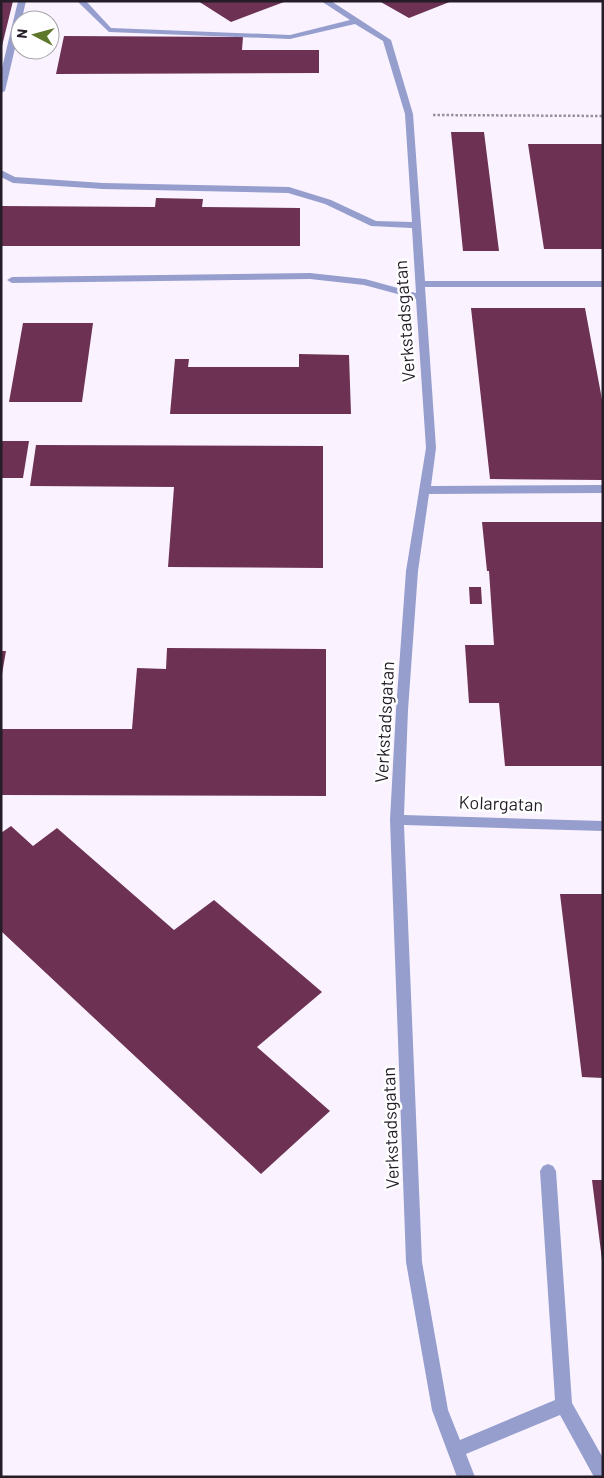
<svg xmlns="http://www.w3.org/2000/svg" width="604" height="1478" viewBox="0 0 604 1478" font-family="Barlow,sans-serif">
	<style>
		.building { fill: #6d3153 }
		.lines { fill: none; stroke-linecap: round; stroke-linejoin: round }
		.path { stroke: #98919c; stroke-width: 2.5; stroke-dasharray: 2.5 2; stroke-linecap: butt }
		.minor { fill: #969ece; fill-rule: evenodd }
		.labels { text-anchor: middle; stroke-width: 5; stroke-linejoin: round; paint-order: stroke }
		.street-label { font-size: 18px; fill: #241d28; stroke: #fff }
	</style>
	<rect width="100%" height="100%" fill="#faf3ff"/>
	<path class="building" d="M 1,1 L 13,1 L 2,46 L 1,46 Z
		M 198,1 L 282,1 L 284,2 L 231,22 Z
		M 379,1 L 452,1 L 409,18 Z
		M 64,36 L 243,37 L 242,50 L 319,50 L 319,73 L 56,74 Z
		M 451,132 L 484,132 L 499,251 L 463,251 Z
		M 528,144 L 603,144 L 603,249 L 544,249 Z
		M 156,198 L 203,199 L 202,207 L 300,208 L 300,246 L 1,246 L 1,206 L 155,207 Z
		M 471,308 L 585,308 L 603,405 L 603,480 L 490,479 Z
		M 23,323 L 93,323 L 82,402 L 9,402 Z
		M 299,354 L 349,355 L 351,414 L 170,414 L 175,359 L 189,359 L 188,367 L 299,367 Z
		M 1,441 L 29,441 L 23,478 L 1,478 Z
		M 36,445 L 323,446 L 323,568 L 168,567 L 174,487 L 30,486 Z
		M 482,522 L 603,522 L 603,766 L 505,766 L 499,703 L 469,703 L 465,645 L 494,645 L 489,571 L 487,571 Z
		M 469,587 L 481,587 L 482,604 L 470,604 Z
		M 167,648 L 326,649 L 326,796 L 1,795 L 1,729 L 132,729 L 137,668 L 166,669 Z
		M 1,651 L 6,651 L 2,674 L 1,674 Z
		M 11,826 L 33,846 L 57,828 L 174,930 L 214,900 L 322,992 L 257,1047 L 330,1111 L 261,1174 L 1,931 L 1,833 Z
		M 560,894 L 603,894 L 603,1078 L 582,1077 Z
		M 592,1180 L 603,1180 L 603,1260 L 602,1260 Z"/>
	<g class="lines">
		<path class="path" d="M 433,115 L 603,116"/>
		<path class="minor" d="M 18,1 L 26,1 L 5,91 L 1,93 L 1,72 Z
			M 77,1 L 86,1 L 111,28 L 290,35 L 350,20 L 321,1 L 331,1 L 391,40 L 413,114 L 425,281 L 603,281 L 603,287 L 425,287 L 436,448 L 431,486 L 603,485 L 603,493 L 429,494 L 418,571 L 408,710 L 404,815 L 603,821 L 603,831 L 404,825 L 422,1262 L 448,1410 L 460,1440 L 555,1400 L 540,1171 L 543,1166 L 548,1164 L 553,1166 L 556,1171 L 572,1403 L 603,1458 L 603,1477 L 594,1477 L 560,1415 L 466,1454 L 475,1477 L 457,1477 L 432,1410 L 406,1262 L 390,820 L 396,710 L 406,571 L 426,448 L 416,299 L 364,285 L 310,279 L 12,283 L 7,280 L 12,277 L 310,273 L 365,279 L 416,293 L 412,228 L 371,226 L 325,204 L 288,193 L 103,189 L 13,183 L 1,177 L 1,170 L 15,177 L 103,183 L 289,187 L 331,200 L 376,221 L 412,222 L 405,114 L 383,41 L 355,24 L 290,39 L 109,32 Z"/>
	</g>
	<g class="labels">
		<g class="street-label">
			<text transform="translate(405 321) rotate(-94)" y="6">Verkstadsgatan</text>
			<text transform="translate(385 722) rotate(-87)" y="6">Verkstadsgatan</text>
			<text transform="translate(501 804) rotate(2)" y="6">Kolargatan</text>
			<text transform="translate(391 1128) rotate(-92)" y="6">Verkstadsgatan</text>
		</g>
	</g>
	<rect width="604" height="1478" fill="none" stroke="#241d28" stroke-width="5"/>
	<g transform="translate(35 35) rotate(276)"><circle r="24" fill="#ffffff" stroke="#a7a5a9"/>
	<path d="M0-4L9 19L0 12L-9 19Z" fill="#5d772b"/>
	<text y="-8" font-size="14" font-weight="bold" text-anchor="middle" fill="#241d28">N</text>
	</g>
</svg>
